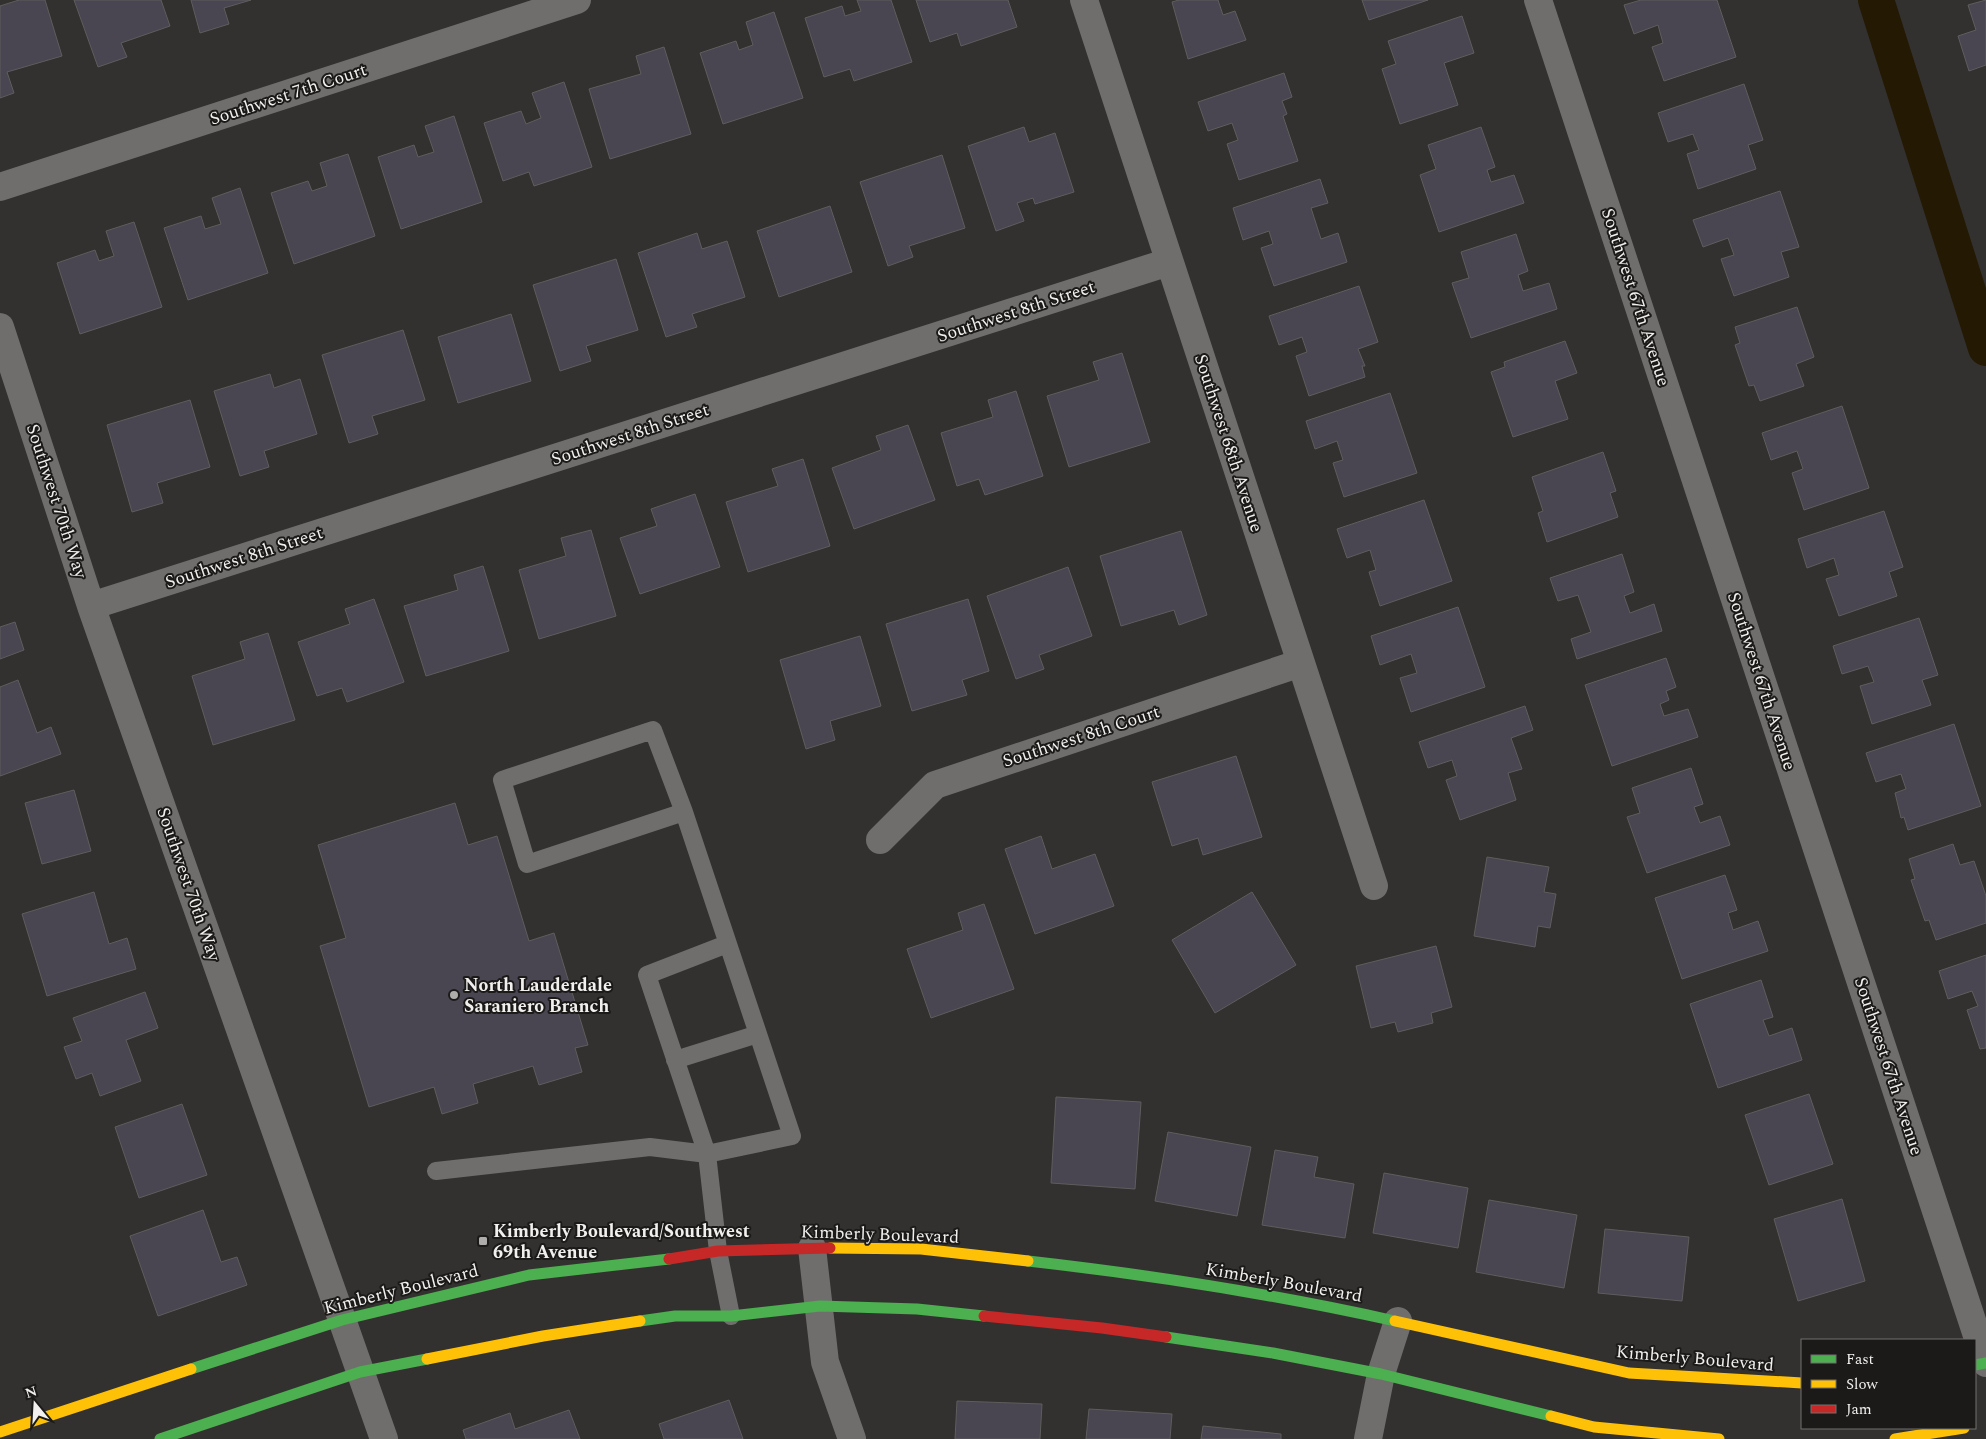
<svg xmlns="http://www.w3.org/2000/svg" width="1986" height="1439" viewBox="0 0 1986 1439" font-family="Spectral,serif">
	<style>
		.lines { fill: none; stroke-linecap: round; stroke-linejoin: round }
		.canal { stroke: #241a04; stroke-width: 36 }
		.building { fill: #494551; stroke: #5e5e5d }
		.lane { stroke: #6f6e6c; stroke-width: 18 }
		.street { stroke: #6f6e6c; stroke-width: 28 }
		.fast { stroke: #4caf50; stroke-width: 11 }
		.slow { stroke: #ffc107; stroke-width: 11 }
		.jam { stroke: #c62828; stroke-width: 11 }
		.poi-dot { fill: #afadab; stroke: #1b1a19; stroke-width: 2 }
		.labels { text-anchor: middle; stroke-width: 4; stroke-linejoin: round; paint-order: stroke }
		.street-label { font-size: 18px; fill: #f2f0ee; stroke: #1b1a19 }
		.poi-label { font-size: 18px; font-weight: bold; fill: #f2f0ee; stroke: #1b1a19; text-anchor: start }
	</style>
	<rect width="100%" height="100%" fill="#33312f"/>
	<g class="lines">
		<path class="canal" d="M 1876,0 L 1986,348"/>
	</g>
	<path class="building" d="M 19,0 L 45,0 L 62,56 L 7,72 L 14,93 L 0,98 L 0,6 Z
		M 74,0 L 161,0 L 170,26 L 121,43 L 127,57 L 98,67 Z
		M 191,0 L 251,0 L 224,8 L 229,24 L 200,33 Z
		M 857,0 L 891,0 L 912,62 L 854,81 L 850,69 L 824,77 L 805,18 L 842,6 L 845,16 L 861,11 Z
		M 916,0 L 1008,0 L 1017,27 L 961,46 L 957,33 L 930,42 Z
		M 1179,0 L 1218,0 L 1223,15 L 1235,11 L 1246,40 L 1188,59 L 1172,2 Z
		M 1362,0 L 1428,0 L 1369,20 Z
		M 1641,0 L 1717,0 L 1736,57 L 1664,81 L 1652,47 L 1663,43 L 1658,25 L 1634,34 L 1624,5 Z
		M 1986,0 L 1986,65 L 1969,71 L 1958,36 L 1976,30 L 1968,5 Z
		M 774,12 L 803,98 L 723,124 L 700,53 L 736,41 L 739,50 L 753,45 L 746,22 Z
		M 1462,16 L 1474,53 L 1444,63 L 1458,105 L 1400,124 L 1382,69 L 1396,64 L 1388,41 Z
		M 664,47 L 691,134 L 610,159 L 589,89 L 641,74 L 636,56 Z
		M 1284,73 L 1292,97 L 1282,101 L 1287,114 L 1283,116 L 1298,161 L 1239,180 L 1227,144 L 1238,140 L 1232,123 L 1208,131 L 1198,102 Z
		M 564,82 L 592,167 L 534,186 L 529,172 L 503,181 L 484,123 L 521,111 L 526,124 L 541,118 L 532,93 Z
		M 1744,84 L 1763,140 L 1748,145 L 1756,169 L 1698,189 L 1687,154 L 1699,150 L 1693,134 L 1668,142 L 1658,113 Z
		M 454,116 L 482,202 L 401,229 L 378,157 L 414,145 L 418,157 L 434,152 L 425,126 Z
		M 1024,127 L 1029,142 L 1055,133 L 1074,192 L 1035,204 L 1033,198 L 1017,203 L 1024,221 L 996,231 L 968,146 Z
		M 1481,127 L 1495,167 L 1487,170 L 1491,182 L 1514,175 L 1524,203 L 1439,232 L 1420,175 L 1436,169 L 1428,145 Z
		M 348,154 L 375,236 L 294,264 L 271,193 L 308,181 L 312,191 L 327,186 L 320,163 Z
		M 942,155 L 965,228 L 909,246 L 913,257 L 888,266 L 860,182 Z
		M 1320,179 L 1328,203 L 1311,208 L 1321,239 L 1338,233 L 1347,262 L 1274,286 L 1261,248 L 1273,244 L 1269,231 L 1243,240 L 1233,208 Z
		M 240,188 L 268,273 L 188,300 L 164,228 L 201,216 L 205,229 L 221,224 L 212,198 Z
		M 1780,191 L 1799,247 L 1781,252 L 1789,277 L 1734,296 L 1721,259 L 1734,255 L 1728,238 L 1703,247 L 1693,220 Z
		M 830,206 L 852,272 L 779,297 L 757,231 Z
		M 134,222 L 162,307 L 80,334 L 57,263 L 95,250 L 99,261 L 114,256 L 106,231 Z
		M 697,233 L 702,249 L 727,241 L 745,297 L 692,314 L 697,327 L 666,337 L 638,253 Z
		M 1516,234 L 1528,271 L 1518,275 L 1523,291 L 1549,283 L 1557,309 L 1471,338 L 1452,283 L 1469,278 L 1461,252 Z
		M 616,259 L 638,330 L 586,346 L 591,361 L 560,371 L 533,285 Z
		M 1359,286 L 1378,342 L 1358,349 L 1365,366 L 1362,366 L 1365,377 L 1309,396 L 1296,356 L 1307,352 L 1302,337 L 1279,345 L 1269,316 Z
		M 1797,307 L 1814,357 L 1796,364 L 1804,386 L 1760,401 L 1754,385 L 1749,386 L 1735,345 L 1740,343 L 1735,327 Z
		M 511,314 L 531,381 L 458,403 L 438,337 Z
		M 403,330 L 425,400 L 372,416 L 378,434 L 349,443 L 322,355 Z
		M 1565,341 L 1577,373 L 1555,381 L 1568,419 L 1513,437 L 1491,372 L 1505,367 L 1504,362 Z
		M 1122,353 L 1150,442 L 1069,467 L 1047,396 L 1099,380 L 1093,362 Z
		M 270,374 L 274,388 L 300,379 L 317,434 L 264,451 L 269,467 L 240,476 L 214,391 Z
		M 1016,391 L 1043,476 L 985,495 L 979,479 L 957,486 L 941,433 L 993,417 L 988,400 Z
		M 1390,393 L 1417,473 L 1344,497 L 1333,463 L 1343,460 L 1337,441 L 1315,449 L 1306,421 Z
		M 190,400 L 210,467 L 157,483 L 163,503 L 132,512 L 107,425 Z
		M 1842,406 L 1869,488 L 1804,510 L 1792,473 L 1803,469 L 1797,451 L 1771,460 L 1762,433 Z
		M 908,425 L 935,500 L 854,529 L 832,468 L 881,450 L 876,436 Z
		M 1603,452 L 1616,491 L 1610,493 L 1618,517 L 1547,542 L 1538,513 L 1543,511 L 1532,477 Z
		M 803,459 L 830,546 L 748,572 L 726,502 L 778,486 L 772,469 Z
		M 695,494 L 720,567 L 640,594 L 620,538 L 657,526 L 651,509 Z
		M 1424,500 L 1452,581 L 1380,606 L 1369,572 L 1376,570 L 1370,550 L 1347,558 L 1337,529 Z
		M 1884,511 L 1903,567 L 1889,572 L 1897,596 L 1839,616 L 1826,579 L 1839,575 L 1834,558 L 1807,568 L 1798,539 Z
		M 591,530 L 616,616 L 539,639 L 519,570 L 566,556 L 561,538 Z
		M 1181,531 L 1207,615 L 1179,625 L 1174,610 L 1121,626 L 1100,556 Z
		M 1622,554 L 1634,592 L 1624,596 L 1630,613 L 1654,604 L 1662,631 L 1577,659 L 1571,639 L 1591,632 L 1578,595 L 1558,601 L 1550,578 Z
		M 483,566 L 509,651 L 426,676 L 404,606 L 458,590 L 454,575 Z
		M 1068,567 L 1092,636 L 1039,655 L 1044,669 L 1016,679 L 987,596 Z
		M 374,599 L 404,682 L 347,702 L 342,688 L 317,696 L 298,642 L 350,624 L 345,609 Z
		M 968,599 L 989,671 L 962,680 L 967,695 L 912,711 L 886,624 Z
		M 1458,607 L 1485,687 L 1411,712 L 1400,678 L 1417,673 L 1411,654 L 1380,665 L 1371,636 Z
		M 1919,618 L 1938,675 L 1922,680 L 1931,705 L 1872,724 L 1860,686 L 1874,682 L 1868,666 L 1842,674 L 1833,646 Z
		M 15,622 L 24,650 L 0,659 L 0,627 Z
		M 268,633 L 295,720 L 213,745 L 192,676 L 245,659 L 240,642 Z
		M 860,636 L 881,706 L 830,721 L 835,740 L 806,749 L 780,660 Z
		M 1666,658 L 1676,687 L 1666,691 L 1669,700 L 1660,704 L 1664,716 L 1688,709 L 1698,737 L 1612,766 L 1585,685 Z
		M 18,680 L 37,733 L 51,727 L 61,754 L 0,776 L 0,687 Z
		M 1525,706 L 1533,730 L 1511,738 L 1522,769 L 1508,773 L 1516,800 L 1460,820 L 1446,780 L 1457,776 L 1452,760 L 1428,768 L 1419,742 Z
		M 1954,724 L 1981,806 L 1908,830 L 1904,817 L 1901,818 L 1895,793 L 1906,789 L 1901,774 L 1876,782 L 1866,753 Z
		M 1236,756 L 1262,837 L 1203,855 L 1198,838 L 1172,846 L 1152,782 Z
		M 1691,768 L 1703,804 L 1694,807 L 1700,823 L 1720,816 L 1730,845 L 1647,873 L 1627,817 L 1640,813 L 1632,788 Z
		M 74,790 L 91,851 L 42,864 L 25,803 Z
		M 455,803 L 468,845 L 497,836 L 529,941 L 554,933 L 588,1045 L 575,1048 L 582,1072 L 539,1085 L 533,1066 L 473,1084 L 478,1103 L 442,1114 L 434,1087 L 369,1107 L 320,946 L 346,938 L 318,845 Z
		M 1041,836 L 1052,869 L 1095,854 L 1114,906 L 1035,934 L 1005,849 Z
		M 1953,844 L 1960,865 L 1974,861 L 1986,896 L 1986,923 L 1936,940 L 1929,920 L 1925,921 L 1911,880 L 1915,879 L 1909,859 Z
		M 1487,857 L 1549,867 L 1544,892 L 1556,894 L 1550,928 L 1538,926 L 1535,947 L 1474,936 Z
		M 1725,875 L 1737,910 L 1728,913 L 1733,930 L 1758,921 L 1768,951 L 1682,979 L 1655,898 Z
		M 94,892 L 109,944 L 127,938 L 136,969 L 47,996 L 22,914 Z
		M 1252,892 L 1296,965 L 1215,1013 L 1172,940 Z
		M 984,904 L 1014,989 L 931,1018 L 907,949 L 963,930 L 958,913 Z
		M 1436,946 L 1452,1007 L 1431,1013 L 1433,1023 L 1398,1032 L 1395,1022 L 1371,1028 L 1356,966 Z
		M 1986,955 L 1986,1048 L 1980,1049 L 1967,1010 L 1978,1006 L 1972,991 L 1948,999 L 1939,971 Z
		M 1761,980 L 1773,1017 L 1763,1020 L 1769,1036 L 1792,1028 L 1802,1060 L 1718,1088 L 1690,1004 Z
		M 145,992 L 158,1028 L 126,1040 L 141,1081 L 100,1096 L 92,1073 L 76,1079 L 64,1047 L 82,1041 L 73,1018 Z
		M 1809,1094 L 1833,1164 L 1769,1185 L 1745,1115 Z
		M 1056,1097 L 1141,1102 L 1135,1189 L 1051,1183 Z
		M 182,1104 L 207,1175 L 139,1198 L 115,1127 Z
		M 1168,1132 L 1251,1147 L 1237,1216 L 1155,1201 Z
		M 1275,1150 L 1318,1157 L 1314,1177 L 1354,1184 L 1345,1238 L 1262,1225 Z
		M 1384,1173 L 1468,1188 L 1458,1248 L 1373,1233 Z
		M 1842,1199 L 1865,1281 L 1798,1301 L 1774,1219 Z
		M 1489,1200 L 1577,1215 L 1564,1288 L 1476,1272 Z
		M 203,1210 L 221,1262 L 237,1257 L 247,1285 L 158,1316 L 130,1236 Z
		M 1605,1229 L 1689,1237 L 1682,1301 L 1598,1293 Z
		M 729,1400 L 743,1439 L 664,1439 L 659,1424 Z
		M 957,1401 L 1042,1404 L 1040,1439 L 955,1439 Z
		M 1089,1409 L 1172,1414 L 1170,1439 L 1086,1439 Z
		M 569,1410 L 580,1439 L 466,1439 L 463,1430 L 510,1413 L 515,1429 Z
		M 1203,1426 L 1281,1434 L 1281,1439 L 1201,1439 Z"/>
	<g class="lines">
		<path class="lane" d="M 684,812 L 527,864 L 502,780 L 653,730 L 684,812 L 792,1136 L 707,1154 L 718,1251 L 731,1316
			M 675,1060 L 758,1034
			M 436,1171 L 650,1147 L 707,1154 L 647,975 L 727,944"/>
		<path class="street" d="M 1084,0 L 1374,886
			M 1538,0 L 1986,1363
			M 0,187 L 577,0
			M 0,327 L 91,606 L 384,1439
			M 91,606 L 1169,262
			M 880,840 L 935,785 L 1301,663
			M 812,1248 L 825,1362 L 852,1439
			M 1368,1439 L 1381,1374 L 1398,1321"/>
		<path class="fast" d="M 1028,1261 C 1152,1275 1274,1294 1395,1321
			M 640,1321 L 675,1316 L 731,1316 L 820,1306 L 917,1309 L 984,1316
			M 1166,1337 L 1273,1353 L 1381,1374 L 1551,1416
			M 1975,1365 L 1986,1363
			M 191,1369 L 342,1320 L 529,1275 L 669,1259
			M 160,1439 L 360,1372 L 427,1359"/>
		<path class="slow" d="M 830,1248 L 921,1249 L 1028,1261
			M 1395,1321 L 1629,1373 L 1802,1383
			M 427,1359 L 543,1336 L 640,1321
			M 1551,1416 L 1594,1427 L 1719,1439
			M 0,1432 L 191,1369
			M 1895,1439 L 1964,1428"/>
		<path class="jam" d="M 669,1259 L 718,1251 L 830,1248
			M 984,1316 L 1102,1328 L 1166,1337"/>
	</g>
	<g class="poi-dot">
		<circle cx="454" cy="995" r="5"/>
		<rect x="478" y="1236" width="10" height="10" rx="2.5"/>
	</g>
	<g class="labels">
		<g class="street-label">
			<text transform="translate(288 94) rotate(-18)" y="6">Southwest 7th Court</text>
			<text transform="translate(1636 297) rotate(72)" y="6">Southwest 67th Avenue</text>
			<text transform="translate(1016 311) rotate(-18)" y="6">Southwest 8th Street</text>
			<text transform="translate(630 434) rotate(-18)" y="6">Southwest 8th Street</text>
			<text transform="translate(1229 443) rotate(72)" y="6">Southwest 68th Avenue</text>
			<text transform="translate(57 501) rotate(72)" y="6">Southwest 70th Way</text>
			<text transform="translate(244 557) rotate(-18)" y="6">Southwest 8th Street</text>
			<text transform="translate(1762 681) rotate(72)" y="6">Southwest 67th Avenue</text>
			<text transform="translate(1081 736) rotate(-18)" y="6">Southwest 8th Court</text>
			<text transform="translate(189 884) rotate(71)" y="6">Southwest 70th Way</text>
			<text transform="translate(1889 1066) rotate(72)" y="6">Southwest 67th Avenue</text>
			<text transform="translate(880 1234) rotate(2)" y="6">Kimberly Boulevard</text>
			<text transform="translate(1284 1282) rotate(10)" y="6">Kimberly Boulevard</text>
			<text transform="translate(401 1289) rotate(-14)" y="6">Kimberly Boulevard</text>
			<text transform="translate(1695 1358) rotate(5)" y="6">Kimberly Boulevard</text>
		</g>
		<g class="poi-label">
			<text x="464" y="991">North Lauderdale<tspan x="464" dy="21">Saraniero Branch</tspan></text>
			<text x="493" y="1237">Kimberly Boulevard/Southwest<tspan x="493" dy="21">69th Avenue</tspan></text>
		</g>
	</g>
	<rect x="1801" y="1339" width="175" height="90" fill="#1b1a19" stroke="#71706e"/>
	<rect x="1811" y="1355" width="25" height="8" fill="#4caf50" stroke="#71706e"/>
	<text x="1846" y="1364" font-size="15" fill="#f2f0ee">Fast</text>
	<rect x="1811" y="1380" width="25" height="8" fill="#ffc107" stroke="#71706e"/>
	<text x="1846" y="1389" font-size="15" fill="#f2f0ee">Slow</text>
	<rect x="1811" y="1405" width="25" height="8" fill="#c62828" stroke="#71706e"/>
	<text x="1846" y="1414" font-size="15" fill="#f2f0ee">Jam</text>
	<g transform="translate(35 1404) rotate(342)" stroke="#1b1a19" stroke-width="4" paint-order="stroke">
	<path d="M0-4L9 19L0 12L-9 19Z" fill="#f2f0ee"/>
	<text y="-8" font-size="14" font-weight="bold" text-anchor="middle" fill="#f2f0ee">N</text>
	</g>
</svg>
